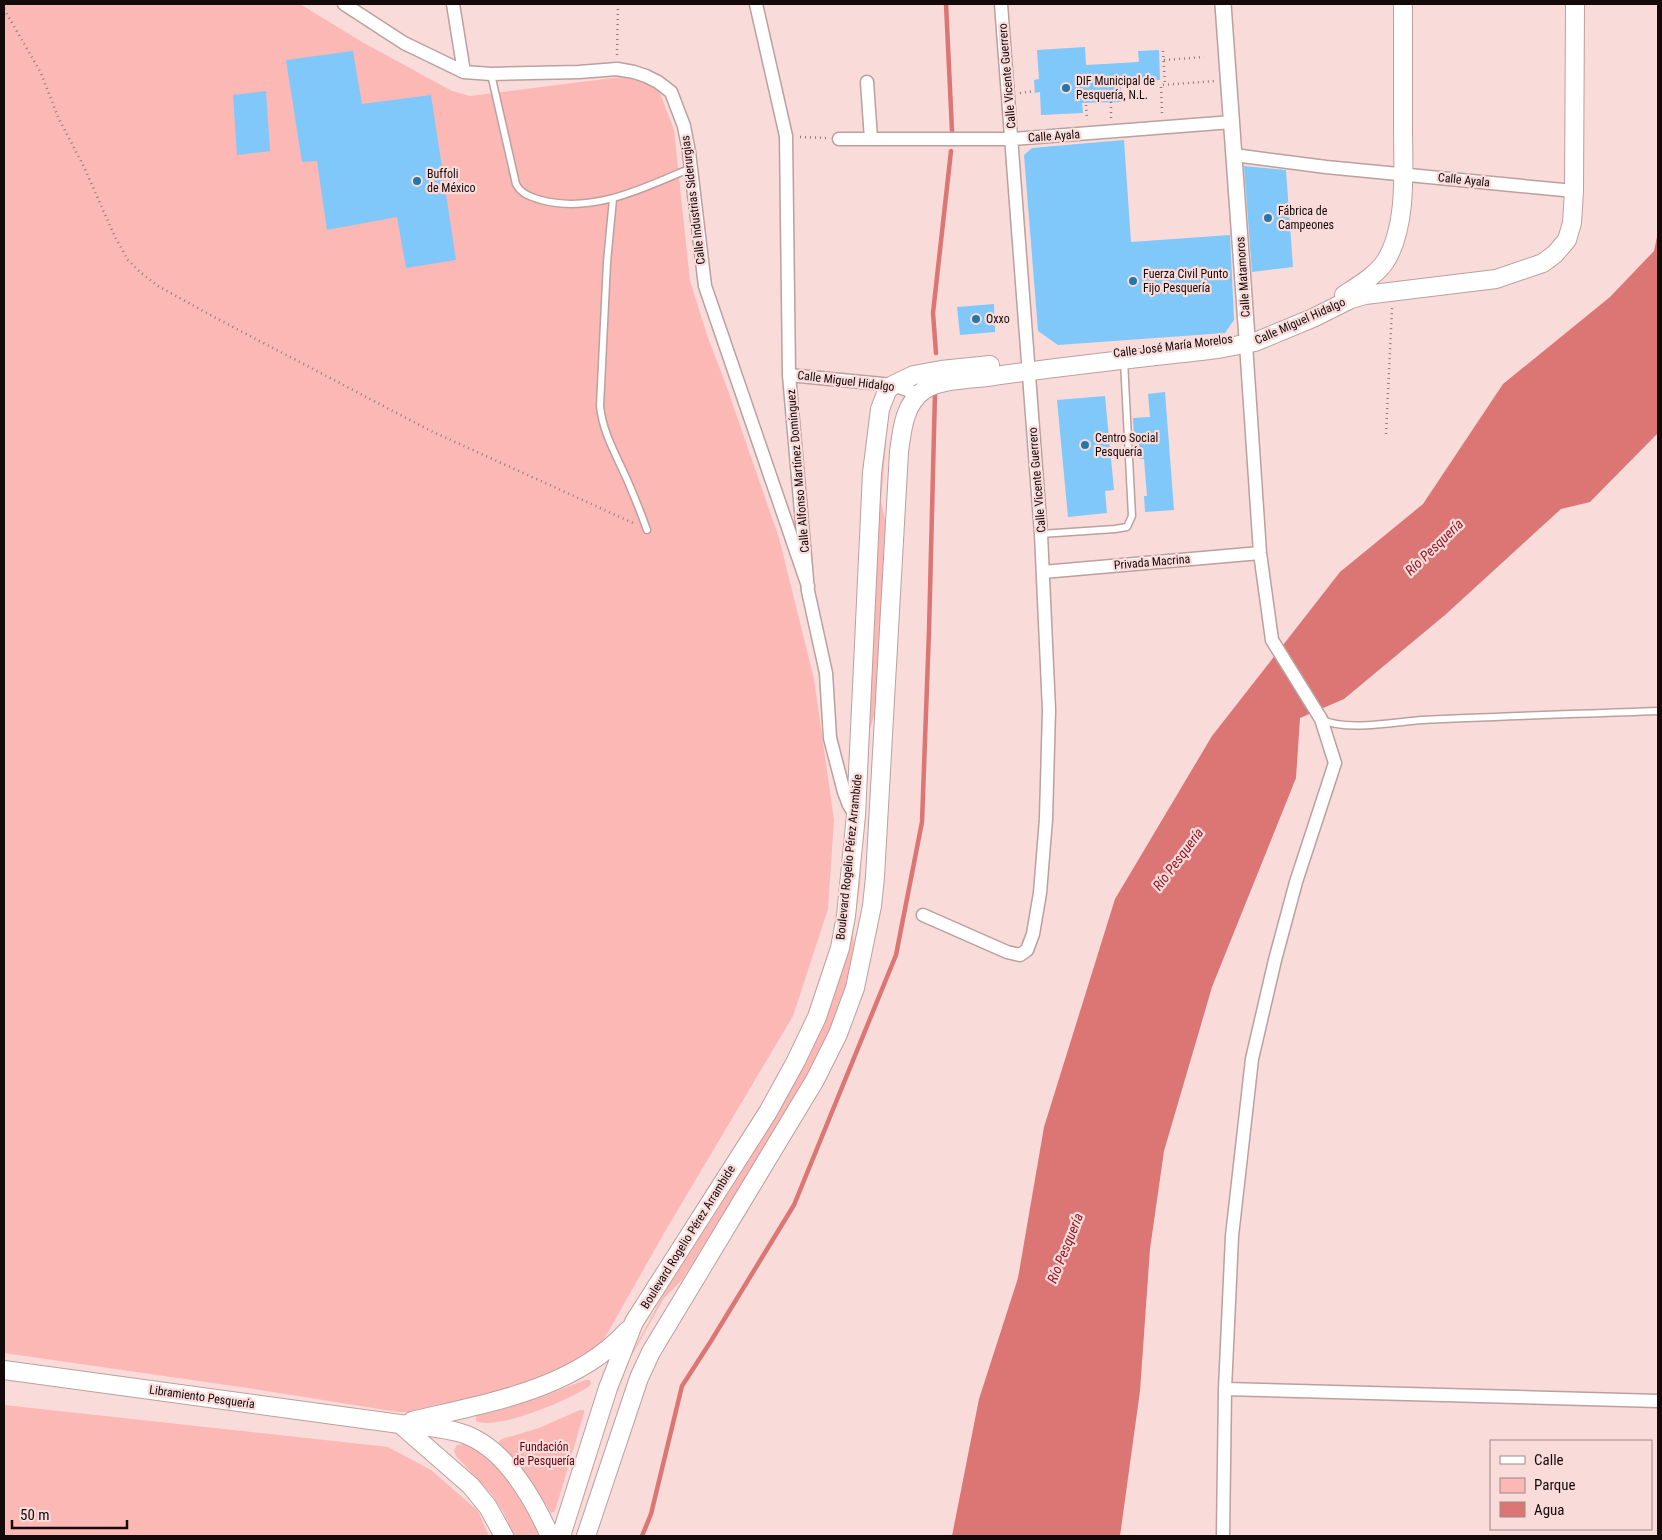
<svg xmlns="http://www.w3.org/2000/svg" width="1662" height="1540" viewBox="0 0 1662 1540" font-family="'Roboto Condensed',sans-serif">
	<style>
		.green { fill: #fbb8b5 }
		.water { fill: #db7674 }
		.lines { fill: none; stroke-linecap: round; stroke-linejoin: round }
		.stream { stroke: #db7674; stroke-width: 4.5 }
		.building { fill: #7fc8f9 }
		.service-casing { stroke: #bba09e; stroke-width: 9 }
		.minor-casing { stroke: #bba09e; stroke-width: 15 }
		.tertiary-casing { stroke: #bba09e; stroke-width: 18 }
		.secondary-casing { stroke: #bba09e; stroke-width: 20 }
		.path { stroke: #907b7b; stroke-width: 2.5; stroke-dasharray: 1 4; stroke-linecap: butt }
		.service { stroke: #fff; stroke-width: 6 }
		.minor { stroke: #fff; stroke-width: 12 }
		.tertiary { stroke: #fff; stroke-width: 15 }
		.secondary { stroke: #fff; stroke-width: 18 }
		.poi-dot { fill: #2378a8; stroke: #f9dbda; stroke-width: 2 }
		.labels { text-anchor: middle; stroke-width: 4.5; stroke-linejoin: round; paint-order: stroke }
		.street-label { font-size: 12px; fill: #140a0a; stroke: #f9dbda }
		.poi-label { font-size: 12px; fill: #140a0a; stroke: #f9dbda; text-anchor: start }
		.park-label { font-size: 12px; fill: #630312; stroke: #f9dbda }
		.water-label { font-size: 14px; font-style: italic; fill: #921825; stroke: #f9dbda }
	</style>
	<rect width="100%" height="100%" fill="#f9dbda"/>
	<path class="green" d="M 4,4 L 300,4 L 362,42 L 452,91 L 470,96 L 620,77 L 650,83 L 660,93 L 674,130 L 690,281 L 708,338 L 726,385 L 779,538 L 814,679 L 834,820 L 828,909 L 793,1016 L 667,1228 L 603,1341 L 574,1362 L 526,1383 L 476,1399 L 419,1412 L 398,1412 L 248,1388 L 4,1353 Z
		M 884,441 L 886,442 L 881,502 L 887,528 L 877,705 L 870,729 L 867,785 L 866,786 L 879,503 Z
		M 861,866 L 860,886 L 853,934 L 855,959 L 838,1015 L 812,1069 L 757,1160 L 682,1280 L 664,1298 L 632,1355 L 631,1355 L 663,1295 L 717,1210 L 802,1069 L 826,1019 L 844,963 L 853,926 Z
		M 585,1380 L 590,1380 L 591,1384 L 588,1387 C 569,1400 496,1431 476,1421 L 476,1416 L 478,1415 C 515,1408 550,1394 585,1380 Z
		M 4,1405 L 388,1447 L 431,1470 L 478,1511 L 489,1536 L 4,1536 Z
		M 580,1410 L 584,1410 L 584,1413 L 555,1511 L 551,1513 L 531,1481 L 515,1461 L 499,1444 L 499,1441 L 502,1439 L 539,1428 Z
		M 465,1444 L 476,1446 L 513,1483 L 534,1518 L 540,1536 L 514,1536 L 504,1513 L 493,1496 L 457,1457 L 454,1451 L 457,1445 Z"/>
	<path class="water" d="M 1658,232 L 1658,433 L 1590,502 L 1561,509 L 1445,615 L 1344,699 L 1300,718 L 1296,778 L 1212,987 L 1164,1151 L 1150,1249 L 1140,1391 L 1120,1536 L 952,1536 L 979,1399 L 1018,1278 L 1044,1127 L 1115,899 L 1212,736 L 1340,572 L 1423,504 L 1503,384 L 1610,297 L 1654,251 Z"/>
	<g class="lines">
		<path class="stream" d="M 946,4 L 952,131
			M 936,353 L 933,313 L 951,151
			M 642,1536 L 651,1514 L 682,1386 L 711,1341 L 794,1205 L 896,955 L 922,822 L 929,631 L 935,392"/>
	</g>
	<path class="building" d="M 1085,47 L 1086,65 L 1139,62 L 1138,51 L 1159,50 L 1160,80 L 1121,80 L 1121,102 L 1082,103 L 1083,113 L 1041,115 L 1040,92 L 1035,93 L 1034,80 L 1039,79 L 1037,50 Z
		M 353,51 L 362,104 L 431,95 L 456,260 L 406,268 L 397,217 L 327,230 L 317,161 L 302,162 L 286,60 Z
		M 266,91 L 270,151 L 237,155 L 233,95 Z
		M 1124,140 L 1131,242 L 1230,235 L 1234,320 L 1225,333 L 1058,345 L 1038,331 L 1024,155 L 1032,148 Z
		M 1244,166 L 1286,170 L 1293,267 L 1252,272 Z
		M 994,304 L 995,332 L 960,335 L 957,307 Z
		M 1165,392 L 1174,510 L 1145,512 L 1144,496 L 1147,496 L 1144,459 L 1140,459 L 1138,435 L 1134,436 L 1133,418 L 1150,417 L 1148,394 Z
		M 1105,396 L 1114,490 L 1105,491 L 1107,513 L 1068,517 L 1057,400 Z"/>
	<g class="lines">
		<g class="service-casing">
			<path id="service" d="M 491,74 L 516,184 C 521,194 531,197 541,200 C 593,214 644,188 691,168
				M 613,199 L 607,262 L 600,406 C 603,436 620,461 631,489 C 637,503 642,516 647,530
				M 1041,534 L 1115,529 L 1127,527 L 1132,516 L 1124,361
				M 1321,719 C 1345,732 1395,722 1422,720 C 1501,716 1580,714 1658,711"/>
		</g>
		<g class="minor-casing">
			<path id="minor" d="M 344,4 L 404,43 L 464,72 L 491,74 L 579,72 L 617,69 L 634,72 L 646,76 L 658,82 L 671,92 L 684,126 L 689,152 L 705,286 L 808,586
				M 453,4 L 464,72
				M 756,4 L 786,136 L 789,375 L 808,591 L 826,673 L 830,738 L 844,792 L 849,805 L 855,815
				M 867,82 L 871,139
				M 839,139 L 1013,139 L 1232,122
				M 1234,155 L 1326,167 L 1574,191
				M 789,375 L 893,385 L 919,394
				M 1043,572 L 1260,553
				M 923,915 L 1007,952 L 1020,955 L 1027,950 L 1033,934 L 1040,893 L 1046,819 L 1049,710 L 1041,534 L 1001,4
				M 1225,1389 L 1658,1401
				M 1223,1536 L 1225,1389 L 1232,1236 L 1252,1059 L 1275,960 L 1296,882 L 1335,763 L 1321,719 L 1272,640 L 1260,553 L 1246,344"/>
		</g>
		<g class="tertiary-casing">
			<path id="tertiary" d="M 1223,4 L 1247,338 L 1246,344"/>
		</g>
		<g class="secondary-casing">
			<path id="secondary" d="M 1344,295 C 1358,286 1375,276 1385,262 C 1408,226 1403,167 1403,126 C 1403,86 1403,45 1403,4
				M 4,1370 L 400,1424 C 420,1426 441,1427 461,1433 C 504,1446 533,1498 550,1536
				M 412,1421 C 486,1403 573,1390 627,1331
				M 400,1424 L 471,1486 L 488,1507 L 504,1536
				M 561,1536 L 608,1388 L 634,1322 L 768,1112 L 796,1061 L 817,1017 L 840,948 L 846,916 L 856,815 L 872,473 L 880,409 L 887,391 L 893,385 L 914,375 L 941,370 L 990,365
				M 586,1536 L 639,1378 L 651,1352 L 815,1080 L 838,1034 L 855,988 L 872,906 L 875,877 L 899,452 C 902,430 904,404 924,390 C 938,380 969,379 987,377 C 1064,366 1141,358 1218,349 L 1255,342 L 1313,318 L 1351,299 L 1365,295 L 1496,279 L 1543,263 L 1555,254 L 1567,240 L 1572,223 L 1574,191 L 1575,4"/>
		</g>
		<path class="path" d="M 4,9 L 41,73 L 58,117 L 84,167 L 115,237 L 128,260 L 140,272 L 158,286 L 214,317 L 431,431 L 633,523
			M 1163,51 L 1165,85
			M 617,55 L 618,4
			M 1164,60 L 1204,57
			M 1085,90 L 1087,120
			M 1020,93 L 1035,91
			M 1111,102 L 1111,118
			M 1162,113 L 1161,85 L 1215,81
			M 800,137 L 827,138
			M 1386,434 L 1392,308"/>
		<use href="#service" class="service"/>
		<use href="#minor" class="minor"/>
		<use href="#tertiary" class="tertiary"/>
		<use href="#secondary" class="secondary"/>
	</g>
	<g class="poi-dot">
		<circle cx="1066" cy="88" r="5"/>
		<circle cx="417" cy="181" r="5"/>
		<circle cx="1268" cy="218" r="5"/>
		<circle cx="1133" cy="281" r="5"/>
		<circle cx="976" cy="319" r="5"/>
		<circle cx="1085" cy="445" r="5"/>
	</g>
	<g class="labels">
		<g class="street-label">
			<text transform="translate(1007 76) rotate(-95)" y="4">Calle Vicente Guerrero</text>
			<text transform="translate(1054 136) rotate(-4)" y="4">Calle Ayala</text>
			<text transform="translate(1464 180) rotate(6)" y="4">Calle Ayala</text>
			<text transform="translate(693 200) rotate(-97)" y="4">Calle Industrias Siderurgias</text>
			<text transform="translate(1243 277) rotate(-94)" y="4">Calle Matamoros</text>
			<text transform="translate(1300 321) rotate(-24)" y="4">Calle Miguel Hidalgo</text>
			<text transform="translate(1173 346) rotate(-7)" y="4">Calle José María Morelos</text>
			<text transform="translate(846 381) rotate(7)" y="4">Calle Miguel Hidalgo</text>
			<text transform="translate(798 471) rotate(-95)" y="4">Calle Alfonso Martínez Domínguez</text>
			<text transform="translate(1037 480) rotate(-95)" y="4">Calle Vicente Guerrero</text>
			<text transform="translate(1152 562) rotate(-5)" y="4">Privada Macrina</text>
			<text transform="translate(849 857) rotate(-84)" y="4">Boulevard Rogelio Pérez Arrambide</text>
			<text transform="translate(688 1237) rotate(-58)" y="4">Boulevard Rogelio Pérez Arrambide</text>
			<text transform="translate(202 1397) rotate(8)" y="4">Libramiento Pesquería</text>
		</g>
		<g class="poi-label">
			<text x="1076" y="85">DIF Municipal de<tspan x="1076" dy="14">Pesquería, N.L.</tspan></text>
			<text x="427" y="178">Buffoli<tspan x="427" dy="14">de México</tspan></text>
			<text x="1278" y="215">Fábrica de<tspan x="1278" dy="14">Campeones</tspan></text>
			<text x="1143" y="278">Fuerza Civil Punto<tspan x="1143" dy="14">Fijo Pesquería</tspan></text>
			<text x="986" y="323">Oxxo</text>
			<text x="1095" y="442">Centro Social<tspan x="1095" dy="14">Pesquería</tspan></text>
		</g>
		<g class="park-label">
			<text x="544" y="1451">Fundación<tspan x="544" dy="14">de Pesquería</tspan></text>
		</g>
		<g class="water-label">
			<text transform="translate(1434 547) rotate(-44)" y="5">Río Pesquería</text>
			<text transform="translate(1178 859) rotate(-53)" y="5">Río Pesquería</text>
			<text transform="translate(1065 1248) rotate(-68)" y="5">Río Pesquería</text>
		</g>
	</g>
	<rect width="1662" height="1540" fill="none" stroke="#140a0a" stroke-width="10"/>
	<rect x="1490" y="1440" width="162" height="90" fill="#f9dbda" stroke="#9d8787"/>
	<rect x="1500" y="1456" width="25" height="8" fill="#ffffff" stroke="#9d8787"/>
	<text x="1534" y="1465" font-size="15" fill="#140a0a">Calle</text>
	<rect x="1500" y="1478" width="25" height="15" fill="#fbb8b5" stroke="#9d8787"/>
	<text x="1534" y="1490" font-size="15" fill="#140a0a">Parque</text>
	<rect x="1500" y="1502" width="25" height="15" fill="#db7674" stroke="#9d8787"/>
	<text x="1534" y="1515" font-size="15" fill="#140a0a">Agua</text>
	<path d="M12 1520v8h115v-8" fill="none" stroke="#140a0a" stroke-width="2.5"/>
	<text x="20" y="1520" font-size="15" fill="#140a0a" stroke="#f9dbda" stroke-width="4" paint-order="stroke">50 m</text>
</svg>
